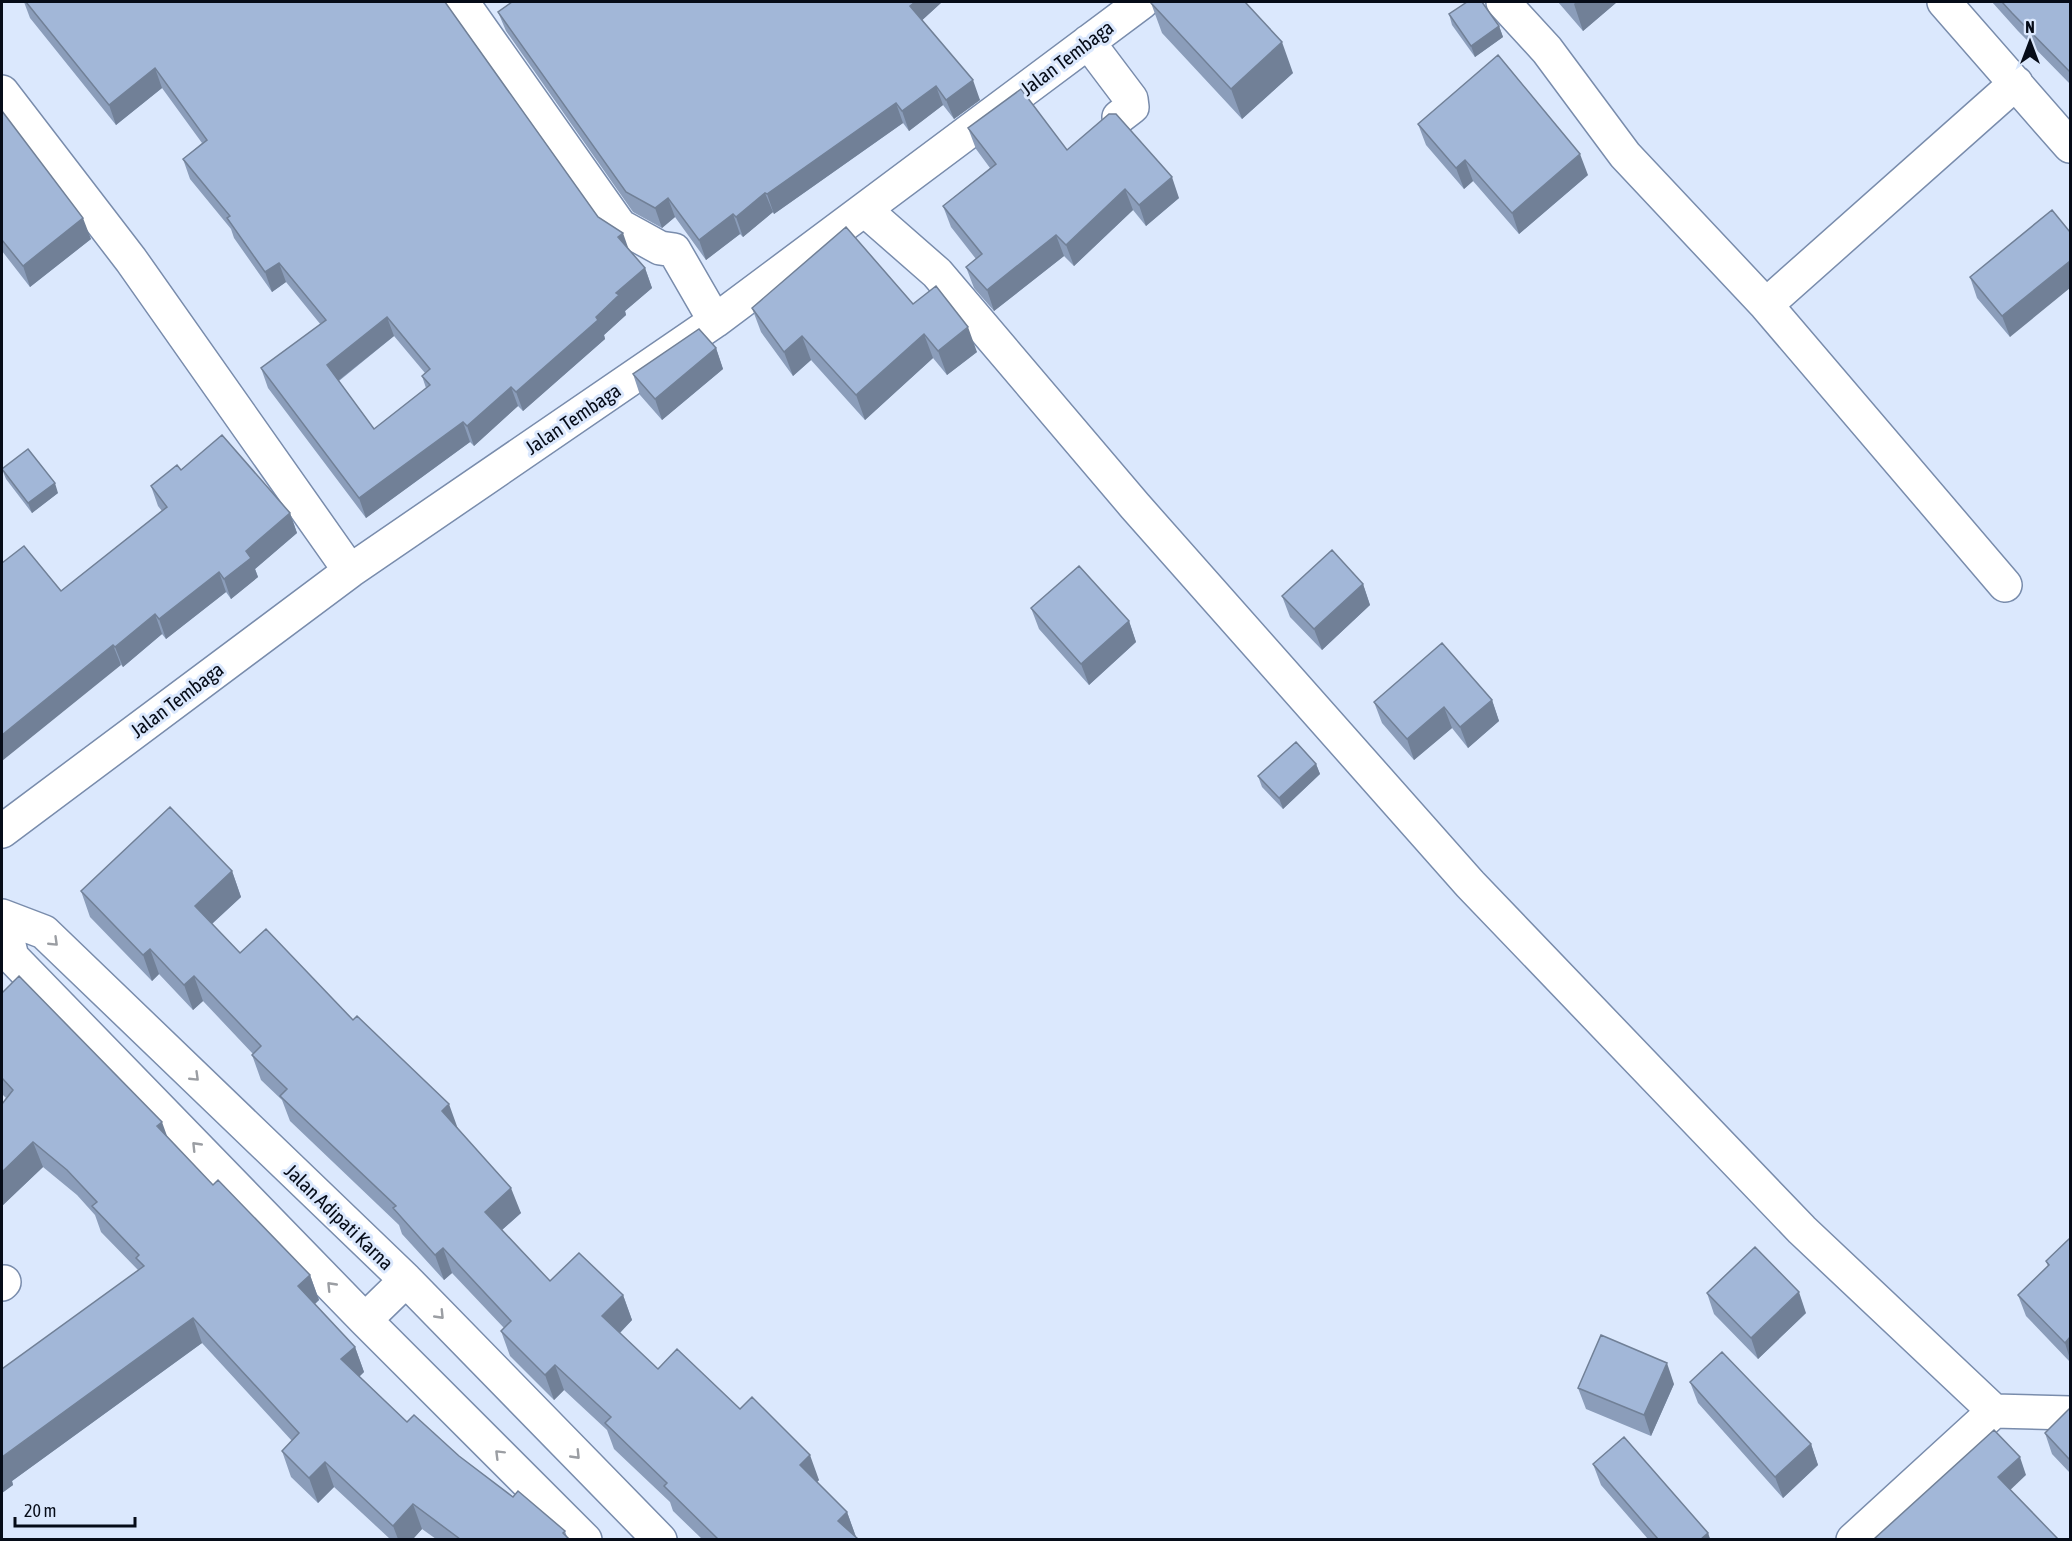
<svg xmlns="http://www.w3.org/2000/svg" width="2072" height="1541" viewBox="0 0 2072 1541" font-family="'Asap Condensed',sans-serif">
	<style>
		.lines { fill: none; stroke-linecap: round; stroke-linejoin: round }
		.minor-casing { stroke: #798cac; stroke-width: 36 }
		.minor { stroke: #fff; stroke-width: 33 }
		.wall { fill: #8b9dba; fill-rule: evenodd }
		.shaded-wall { fill: #718097 }
		.building { fill: #a2b7d8; stroke: #718097; stroke-width: 1.5; fill-rule: evenodd }
		.oneway { stroke: #9b9ea3 }
		.labels { text-anchor: middle; stroke-width: 6; stroke-linejoin: round; paint-order: stroke }
		.street-label { font-size: 20px; fill: #060c18; stroke: #dbe8fd }
	</style>
	<rect width="100%" height="100%" fill="#dbe8fd"/>
	<g class="lines">
		<g class="minor-casing">
			<path id="minor" d="M 462,2 L 620,226 L 660,248 L 674,250 L 715,321
				M 1503,2 L 1547,50 L 1625,155 L 1766,305 L 2005,585
				M 1944,2 L 2070,146
				M 1088,42 L 1131,99 L 1132,107 L 1119,117
				M 2,92 L 131,260 L 350,571
				M 865,210 L 937,273 L 1135,506 L 1470,884 L 1802,1230 L 1994,1411 L 1853,1540
				M 1766,305 L 2016,83
				M 2,831 L 350,571 L 715,321 L 1142,2
				M 2,916 L 44,932 L 406,1280 L 660,1540
				M 2,917 L 12,957 L 365,1320 L 585,1540
				M 2,1284 L 4,1282
				M 365,1320 L 406,1280
				M 1994,1411 L 2070,1413"/>
		</g>
		<use href="#minor" class="minor"/>
	</g>
	<path class="wall" d="M 24,2 L 445,2 L 598,217 L 628,249 L 645,268 L 652,288 L 625,311 L 626,315 L 604,335 L 605,339 L 523,411 L 518,406 L 474,446 L 470,442 L 366,518 L 268,388 L 261,368 L 321,325 L 286,282 L 272,292 L 234,238 L 231,229 L 190,179 L 183,159 L 202,143 L 162,88 L 116,125 L 30,18 ZM 394,336 L 425,373 L 422,376 L 426,388 L 374,429 L 339,381 Z
		M 512,2 L 942,2 L 922,20 L 980,100 L 954,119 L 943,105 L 909,131 L 903,123 L 774,214 L 773,212 L 743,237 L 740,234 L 706,260 L 675,217 L 662,228 L 633,212 L 506,31 L 498,12 Z
		M 1558,2 L 1617,2 L 1583,31 Z
		M 1992,2 L 2070,2 L 2070,84 L 2018,31 Z
		M 1151,3 L 1293,73 L 1242,119 L 1162,33 Z
		M 1449,14 L 1499,26 L 1503,37 L 1475,57 L 1452,25 Z
		M 2,111 L 91,239 L 30,287 L 2,251 Z
		M 1418,124 L 1588,175 L 1519,234 L 1473,181 L 1464,189 L 1426,145 Z
		M 968,128 L 1067,150 L 1179,198 L 1146,226 L 1133,210 L 1074,266 L 1064,256 L 994,311 L 974,288 L 966,267 L 976,259 L 951,227 L 943,206 L 990,168 L 976,149 Z
		M 2052,210 L 2010,337 L 1977,298 L 1970,277 Z
		M 913,304 L 977,352 L 947,375 L 933,358 L 865,420 L 811,360 L 793,376 L 761,332 L 752,308 Z
		M 716,348 L 723,369 L 662,420 L 640,395 L 633,374 Z
		M 2,469 L 58,493 L 32,513 L 6,479 Z
		M 181,470 L 290,513 L 297,533 L 255,569 L 258,577 L 231,599 L 226,592 L 166,639 L 162,634 L 123,667 L 61,591 L 162,511 L 158,506 L 151,486 Z
		M 1363,584 L 1370,605 L 1322,650 L 1290,617 L 1282,596 Z
		M 1031,608 L 1129,621 L 1136,642 L 1089,685 L 1039,629 Z
		M 1492,700 L 1499,721 L 1468,748 L 1452,728 L 1414,760 L 1382,723 L 1374,702 Z
		M 1316,764 L 1320,774 L 1283,809 L 1262,787 L 1258,776 Z
		M 232,871 L 241,897 L 212,924 L 240,953 L 353,1020 L 457,1127 L 521,1213 L 502,1230 L 550,1281 L 623,1295 L 632,1320 L 620,1333 L 658,1369 L 740,1409 L 819,1480 L 817,1482 L 847,1512 L 856,1537 L 858,1539 L 702,1539 L 673,1511 L 670,1502 L 614,1449 L 607,1430 L 564,1390 L 554,1400 L 510,1356 L 501,1331 L 504,1328 L 452,1273 L 444,1280 L 402,1234 L 399,1225 L 290,1121 L 282,1100 L 261,1080 L 252,1055 L 253,1054 L 203,1001 L 193,1010 L 159,974 L 152,981 L 90,917 L 81,891 Z
		M 2,993 L 167,1137 L 213,1185 L 310,1275 L 319,1300 L 315,1304 L 355,1347 L 364,1372 L 359,1376 L 407,1422 L 459,1456 L 513,1497 L 565,1531 L 567,1537 L 569,1539 L 436,1539 L 422,1529 L 413,1539 L 390,1539 L 334,1487 L 318,1503 L 291,1477 L 282,1451 L 292,1441 L 202,1343 L 12,1481 L 13,1485 L 2,1493 L 138,1270 L 101,1232 L 95,1215 L 77,1195 L 43,1167 L 2,1206 L 2,1104 L 6,1098 L 2,1094 Z
		M 2070,1238 L 2070,1362 L 2026,1316 L 2018,1295 L 2048,1266 L 2046,1261 Z
		M 1707,1293 L 1806,1313 L 1758,1359 L 1714,1314 Z
		M 1690,1382 L 1811,1444 L 1818,1465 L 1783,1498 L 1698,1403 Z
		M 1674,1384 L 1651,1436 L 1586,1409 L 1578,1388 Z
		M 2070,1408 L 2070,1473 L 2052,1454 L 2045,1433 Z
		M 1593,1464 L 1708,1533 L 1710,1539 L 1648,1539 L 1601,1485 Z"/>
	<path class="shaded-wall" d="M 915,2 L 942,2 L 917,25 L 910,6 Z
		M 1576,2 L 1617,2 L 1583,31 L 1574,4 Z
		M 1499,26 L 1503,37 L 1475,57 L 1471,46 Z
		M 1282,42 L 1293,73 L 1242,119 L 1231,89 Z
		M 155,68 L 162,88 L 116,125 L 109,105 Z
		M 973,80 L 980,100 L 954,119 L 946,100 Z
		M 936,86 L 943,105 L 909,131 L 902,111 Z
		M 896,103 L 903,123 L 774,214 L 767,194 Z
		M 1580,154 L 1588,175 L 1519,234 L 1512,213 Z
		M 1465,160 L 1473,181 L 1464,189 L 1456,168 Z
		M 1172,177 L 1179,198 L 1146,226 L 1139,205 Z
		M 1125,189 L 1133,210 L 1074,266 L 1066,245 Z
		M 765,193 L 773,212 L 743,237 L 736,217 Z
		M 668,198 L 675,217 L 662,228 L 655,208 Z
		M 733,214 L 740,234 L 706,260 L 699,240 Z
		M 83,218 L 91,239 L 30,287 L 23,266 Z
		M 623,233 L 630,253 L 618,237 Z
		M 1056,235 L 1064,256 L 994,311 L 987,290 Z
		M 2070,261 L 2070,288 L 2010,337 L 2002,316 Z
		M 279,263 L 286,282 L 272,292 L 265,272 Z
		M 645,268 L 652,288 L 625,311 L 626,315 L 604,335 L 605,339 L 523,411 L 516,392 L 616,293 Z
		M 387,317 L 394,336 L 334,384 L 327,365 Z
		M 968,327 L 977,352 L 947,375 L 938,351 Z
		M 924,334 L 933,358 L 865,420 L 856,395 Z
		M 802,336 L 811,360 L 793,376 L 784,352 Z
		M 716,348 L 723,369 L 662,420 L 655,399 Z
		M 511,387 L 518,406 L 474,446 L 467,426 Z
		M 463,422 L 470,442 L 366,518 L 359,498 Z
		M 55,483 L 58,493 L 32,513 L 28,503 Z
		M 290,513 L 297,533 L 255,569 L 258,577 L 231,599 L 224,579 L 246,551 Z
		M 219,572 L 226,592 L 166,639 L 159,619 Z
		M 1363,584 L 1370,605 L 1322,650 L 1314,629 Z
		M 155,614 L 162,634 L 123,667 L 115,647 Z
		M 1129,621 L 1136,642 L 1089,685 L 1081,664 Z
		M 113,645 L 121,665 L 2,761 L 2,735 Z
		M 1492,700 L 1499,721 L 1468,748 L 1460,727 Z
		M 1444,707 L 1452,728 L 1414,760 L 1407,739 Z
		M 1316,764 L 1320,774 L 1283,809 L 1279,798 Z
		M 232,871 L 241,897 L 204,931 L 195,906 Z
		M 150,949 L 159,974 L 152,981 L 143,955 Z
		M 194,976 L 203,1001 L 193,1010 L 184,985 Z
		M 449,1104 L 458,1129 L 442,1111 Z
		M 162,1122 L 171,1147 L 157,1126 Z
		M 33,1142 L 43,1167 L 2,1206 L 2,1172 Z
		M 511,1188 L 521,1213 L 494,1237 L 485,1212 Z
		M 443,1248 L 452,1273 L 444,1280 L 435,1255 Z
		M 310,1275 L 319,1300 L 307,1311 L 298,1286 Z
		M 1799,1292 L 1806,1313 L 1758,1359 L 1751,1338 Z
		M 623,1295 L 632,1320 L 611,1342 L 602,1316 Z
		M 193,1318 L 202,1343 L 12,1481 L 13,1485 L 2,1493 L 2,1457 Z
		M 2070,1337 L 2070,1359 L 2065,1343 Z
		M 355,1347 L 364,1372 L 351,1385 L 341,1359 Z
		M 1667,1363 L 1674,1384 L 1651,1436 L 1644,1415 Z
		M 555,1365 L 564,1390 L 554,1400 L 545,1375 Z
		M 1811,1444 L 1818,1465 L 1783,1498 L 1775,1477 Z
		M 810,1455 L 819,1480 L 809,1490 L 800,1465 Z
		M 2020,1457 L 2026,1475 L 2005,1495 L 1998,1477 Z
		M 325,1462 L 334,1487 L 318,1503 L 309,1478 Z
		M 413,1504 L 422,1529 L 413,1539 L 398,1539 L 393,1526 Z
		M 847,1512 L 856,1537 L 838,1521 Z
		M 1708,1533 L 1710,1539 L 1701,1539 Z"/>
	<path class="building" d="M 26,2 L 445,2 L 598,217 L 623,233 L 618,237 L 645,268 L 616,293 L 619,295 L 596,317 L 598,320 L 516,392 L 511,387 L 467,426 L 463,422 L 359,498 L 261,368 L 326,320 L 279,263 L 265,272 L 227,218 L 230,216 L 183,159 L 207,140 L 155,68 L 109,105 ZM 387,317 L 430,369 L 422,376 L 430,385 L 374,429 L 327,365 Z
		M 512,2 L 915,2 L 910,6 L 973,80 L 946,100 L 936,86 L 902,111 L 896,103 L 767,194 L 765,193 L 736,217 L 733,214 L 699,240 L 668,198 L 655,208 L 626,192 L 498,12 Z
		M 1152,2 L 1245,2 L 1282,42 L 1231,89 L 1151,3 Z
		M 1467,2 L 1482,2 L 1499,26 L 1471,46 L 1449,14 Z
		M 2002,2 L 2070,2 L 2070,72 L 2012,13 Z
		M 1498,55 L 1580,154 L 1512,213 L 1465,160 L 1456,168 L 1418,124 Z
		M 1021,89 L 1067,150 L 1109,114 L 1116,114 L 1172,177 L 1139,205 L 1125,189 L 1066,245 L 1056,235 L 987,290 L 966,267 L 982,254 L 943,206 L 996,164 L 968,128 Z
		M 2,111 L 83,218 L 23,266 L 2,240 Z
		M 2052,210 L 2070,232 L 2070,261 L 2002,316 L 1970,277 Z
		M 846,227 L 913,304 L 936,286 L 968,327 L 938,351 L 924,334 L 856,395 L 802,336 L 784,352 L 752,308 Z
		M 699,329 L 716,348 L 655,399 L 633,374 Z
		M 222,435 L 290,513 L 246,551 L 251,558 L 224,579 L 219,572 L 159,619 L 155,614 L 115,647 L 113,645 L 2,735 L 2,563 L 24,546 L 61,591 L 167,507 L 151,486 L 177,465 L 181,470 Z
		M 28,449 L 55,483 L 28,503 L 2,469 Z
		M 1332,550 L 1363,584 L 1314,629 L 1282,596 Z
		M 1079,566 L 1129,621 L 1081,664 L 1031,608 Z
		M 1442,643 L 1492,700 L 1460,727 L 1444,707 L 1407,739 L 1374,702 Z
		M 1296,742 L 1316,764 L 1279,798 L 1258,776 Z
		M 170,807 L 232,871 L 195,906 L 240,953 L 266,929 L 353,1020 L 357,1016 L 449,1104 L 442,1111 L 511,1188 L 485,1212 L 550,1281 L 579,1253 L 623,1295 L 602,1316 L 658,1369 L 677,1349 L 740,1409 L 752,1397 L 810,1455 L 800,1465 L 847,1512 L 838,1521 L 858,1539 L 718,1539 L 664,1486 L 667,1483 L 605,1423 L 611,1417 L 555,1365 L 545,1375 L 501,1331 L 511,1321 L 443,1248 L 435,1255 L 393,1208 L 396,1206 L 280,1096 L 287,1089 L 252,1055 L 261,1046 L 194,976 L 184,985 L 150,949 L 143,955 L 81,891 Z
		M 19,976 L 162,1122 L 157,1126 L 213,1185 L 218,1180 L 310,1275 L 298,1286 L 355,1347 L 341,1359 L 407,1422 L 414,1415 L 459,1456 L 513,1497 L 518,1491 L 565,1531 L 563,1533 L 569,1539 L 460,1539 L 413,1504 L 393,1526 L 325,1462 L 309,1478 L 282,1451 L 299,1433 L 193,1318 L 2,1457 L 4,1459 L 2,1461 L 2,1369 L 144,1266 L 136,1258 L 139,1255 L 92,1206 L 97,1202 L 67,1170 L 33,1142 L 2,1172 L 2,1104 L 13,1090 L 2,1078 L 2,993 Z
		M 2070,1238 L 2070,1337 L 2065,1343 L 2018,1295 L 2049,1265 L 2046,1261 Z
		M 1755,1247 L 1799,1292 L 1751,1338 L 1707,1293 Z
		M 1601,1335 L 1667,1363 L 1644,1415 L 1578,1388 Z
		M 1722,1352 L 1811,1444 L 1775,1477 L 1690,1382 Z
		M 2070,1408 L 2070,1460 L 2045,1433 Z
		M 1994,1430 L 2020,1457 L 1998,1477 L 2058,1539 L 1874,1539 Z
		M 1624,1437 L 1708,1533 L 1701,1539 L 1658,1539 L 1593,1464 Z"/>
	<defs><path id="oneway-chevron" d="M-2-3.5L2.5 0L-2 3.5" fill="none" stroke-width="1.6" stroke-linecap="round" stroke-linejoin="round" transform="scale(1.5)"/></defs>
	<g class="oneway">
		<use href="#oneway-chevron" transform="translate(54 942) rotate(44)"/>
		<use href="#oneway-chevron" transform="translate(195 1077) rotate(44)"/>
		<use href="#oneway-chevron" transform="translate(196 1146) rotate(-134)"/>
		<use href="#oneway-chevron" transform="translate(331 1286) rotate(-134)"/>
		<use href="#oneway-chevron" transform="translate(440 1315) rotate(46)"/>
		<use href="#oneway-chevron" transform="translate(499 1454) rotate(-135)"/>
		<use href="#oneway-chevron" transform="translate(576 1455) rotate(46)"/>
	</g>
	<g class="labels">
		<g class="street-label">
			<text transform="translate(1067 58) rotate(-37)" y="7">Jalan Tembaga</text>
			<text transform="translate(573 419) rotate(-34)" y="7">Jalan Tembaga</text>
			<text transform="translate(177 700) rotate(-37)" y="7">Jalan Tembaga</text>
			<text transform="translate(339 1217) rotate(44)" y="7">Jalan Adipati Karna</text>
		</g>
	</g>
	<rect width="2072" height="1541" fill="none" stroke="#060c18" stroke-width="6"/>
	<g transform="translate(2030 42)" stroke="#dbe8fd" stroke-width="4.5" paint-order="stroke">
	<path d="M0-4.5L10 22L0 15L-10 22Z" fill="#060c18"/>
	<text y="-9" font-size="16" font-weight="bold" text-anchor="middle" fill="#060c18">N</text>
	</g>
	<path d="M15 1517v9h120v-9" fill="none" stroke="#060c18" stroke-width="3"/>
	<text x="24" y="1517" font-size="18" fill="#060c18" stroke="#dbe8fd" stroke-width="4.5" paint-order="stroke">20 m</text>
</svg>
